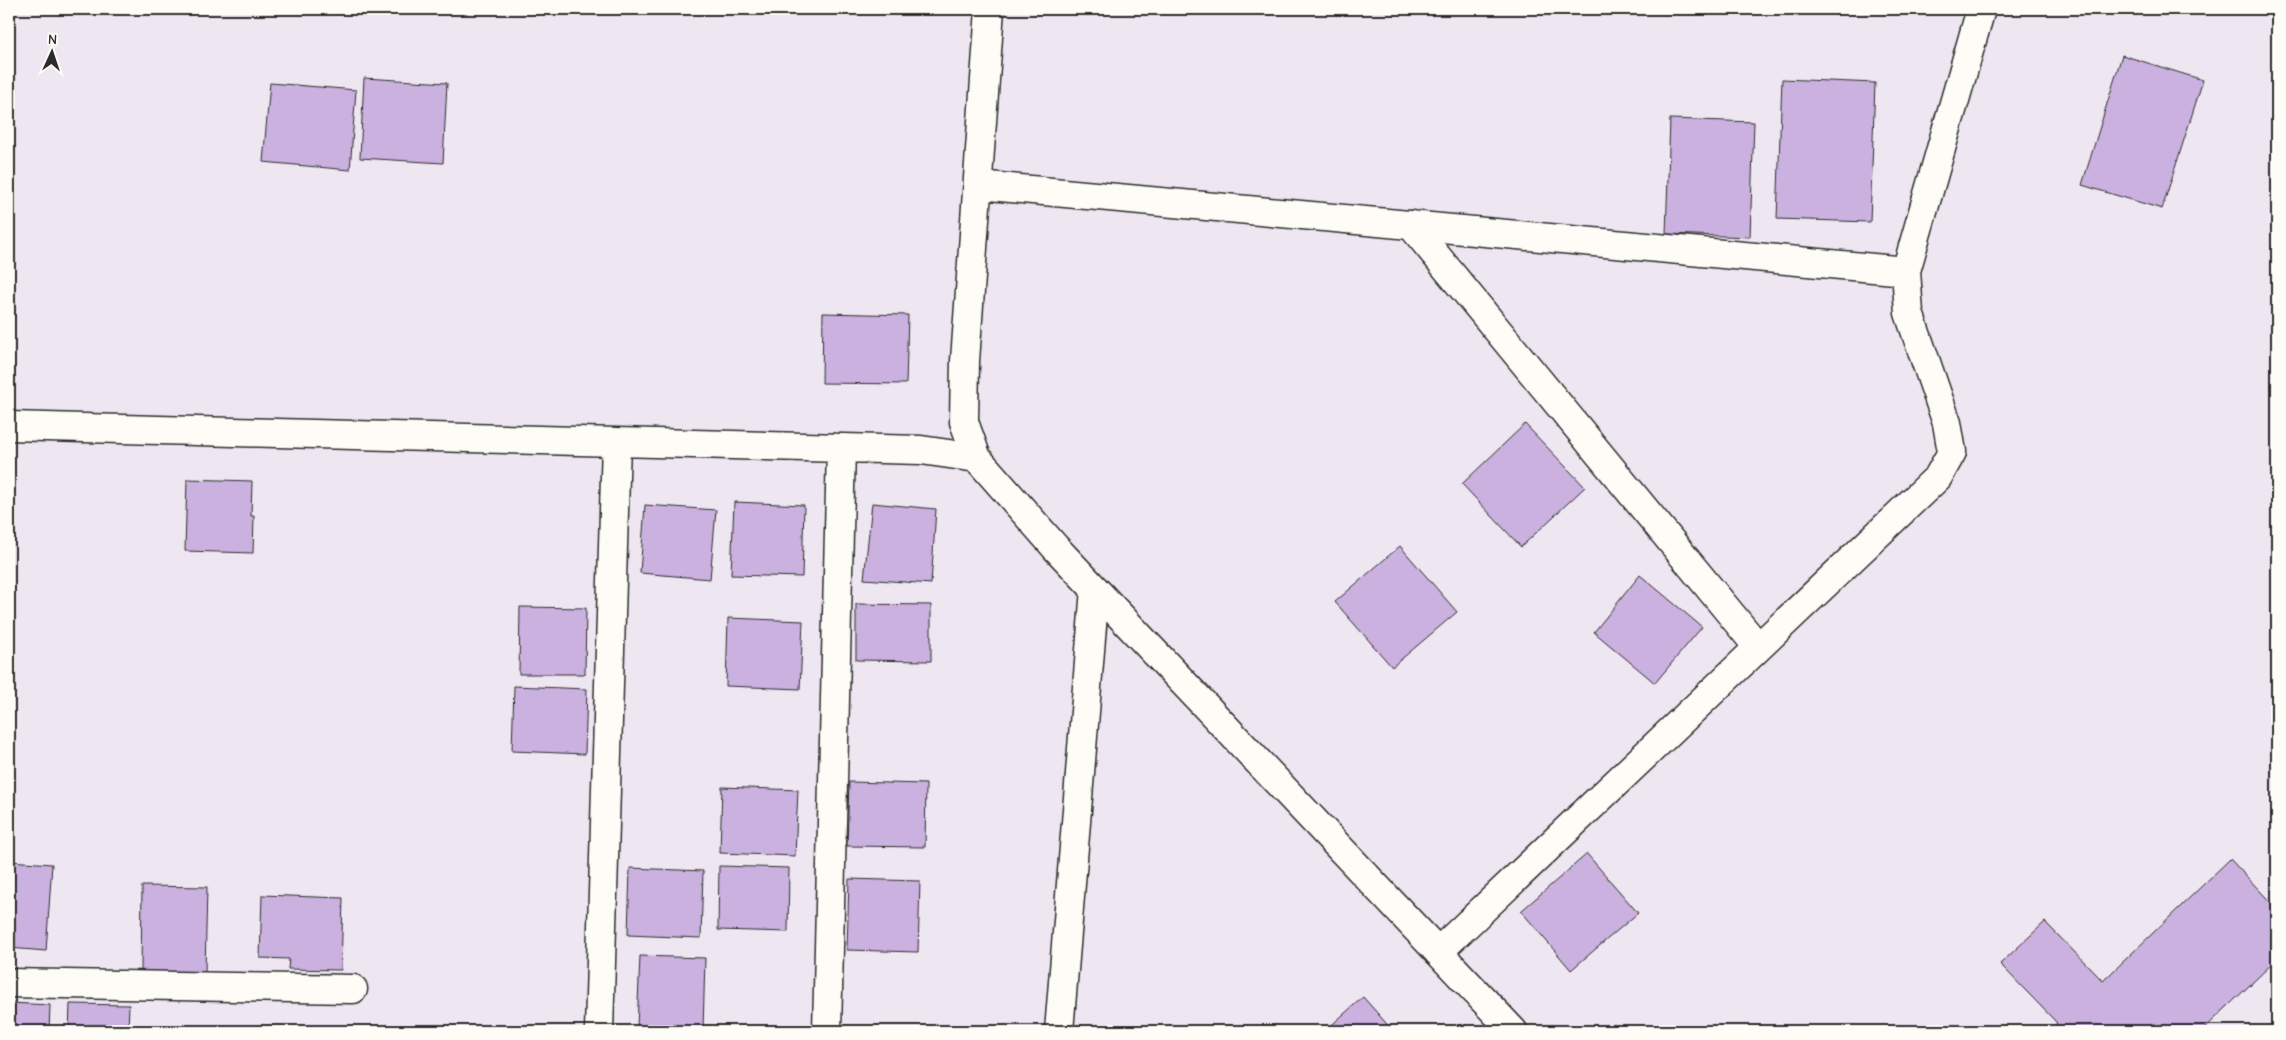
<svg xmlns="http://www.w3.org/2000/svg" width="2286" height="1040" viewBox="0 0 2286 1040" font-family="'Comic Neue',sans-serif">
	<style>
		.building { fill: #cab1e0; stroke: #2b2b2b }
		.lines { fill: none; stroke-linecap: round; stroke-linejoin: round }
		.minor-casing { stroke: #2b2b2b; stroke-width: 31 }
		.minor { stroke: #fdfcf7; stroke-width: 28 }
	</style>
	<rect width="100%" height="100%" fill="#eee6f0"/>
	<filter id="ink" filterUnits="userSpaceOnUse"><feTurbulence type="fractalNoise" baseFrequency=".02" numOctaves="2"/><feDisplacementMap in="SourceGraphic" scale="10" xChannelSelector="R" yChannelSelector="G"/><feConvolveMatrix kernelMatrix="1 2 1 2 8 2 1 2 1" color-interpolation-filters="sRGB"/></filter>
	<g filter="url(#ink)">
		<path class="building" d="M 2122,55 L 2203,80 L 2162,209 L 2082,185 Z
			M 364,78 L 447,83 L 443,163 L 360,158 Z
			M 1782,79 L 1875,83 L 1870,222 L 1777,219 Z
			M 270,83 L 356,90 L 350,170 L 263,162 Z
			M 1670,119 L 1754,122 L 1750,237 L 1666,234 Z
			M 823,313 L 908,315 L 906,384 L 822,383 Z
			M 1525,424 L 1585,487 L 1521,547 L 1462,484 Z
			M 187,479 L 252,481 L 251,516 L 254,516 L 253,553 L 185,551 Z
			M 734,502 L 804,505 L 802,577 L 731,575 Z
			M 872,503 L 936,509 L 931,584 L 864,579 Z
			M 645,505 L 716,510 L 710,579 L 640,573 Z
			M 1400,546 L 1457,612 L 1392,667 L 1335,602 Z
			M 1640,575 L 1702,627 L 1655,683 L 1594,632 Z
			M 856,604 L 931,605 L 931,661 L 856,660 Z
			M 520,607 L 586,608 L 585,674 L 519,674 Z
			M 728,618 L 803,621 L 800,689 L 726,686 Z
			M 514,686 L 587,689 L 585,754 L 512,751 Z
			M 849,782 L 926,784 L 925,847 L 847,846 Z
			M 722,787 L 798,790 L 795,856 L 720,853 Z
			M 1587,854 L 1638,913 L 1571,970 L 1521,911 Z
			M 2230,859 L 2277,909 L 2277,959 L 2202,1031 L 2048,1031 L 2057,1023 L 2000,964 L 2045,922 L 2103,981 Z
			M 9,861 L 52,864 L 46,951 L 9,948 Z
			M 719,866 L 789,868 L 788,932 L 718,930 Z
			M 630,868 L 703,871 L 701,938 L 628,935 Z
			M 849,879 L 920,881 L 918,952 L 847,950 Z
			M 142,886 L 207,887 L 205,973 L 141,972 Z
			M 262,895 L 343,898 L 341,970 L 288,969 L 289,959 L 260,958 Z
			M 640,956 L 705,958 L 703,1031 L 637,1028 Z
			M 1363,997 L 1393,1031 L 1325,1031 Z
			M 9,1003 L 50,1005 L 49,1031 L 9,1031 Z
			M 70,1004 L 129,1005 L 128,1031 L 69,1031 Z"/>
		<g class="lines">
			<g class="minor-casing">
				<path id="minor" d="M 990,9 L 965,361 L 964,422 L 977,458 L 1056,548 L 1513,1031
					M 978,185 L 1906,271
					M 1411,225 L 1758,647
					M 9,426 L 921,450 L 977,458
					M 1438,952 L 1938,477 L 1952,452 L 1947,423 L 1909,313 L 1906,271 L 1981,9
					M 9,983 L 353,989
					M 599,1031 L 616,442
					M 827,1031 L 841,448
					M 1059,1031 L 1095,589"/>
			</g>
			<use href="#minor" class="minor"/>
		</g>
	</g>
	<rect width="2286" height="1040" fill="none" stroke="#fdfcf7" stroke-width="30"/>
	<rect x="15" y="15" width="2256" height="1010" fill="none" stroke="#2b2b2b" stroke-width="2" filter="url(#ink)"/>
	<g transform="translate(52 52) rotate(3)" stroke="#fdfcf7" stroke-width="4" paint-order="stroke">
	<path d="M0-4L9 19L0 12L-9 19Z" fill="#2b2b2b"/>
	<text y="-8" font-size="14" font-weight="bold" text-anchor="middle" fill="#2b2b2b">N</text>
	</g>
</svg>
